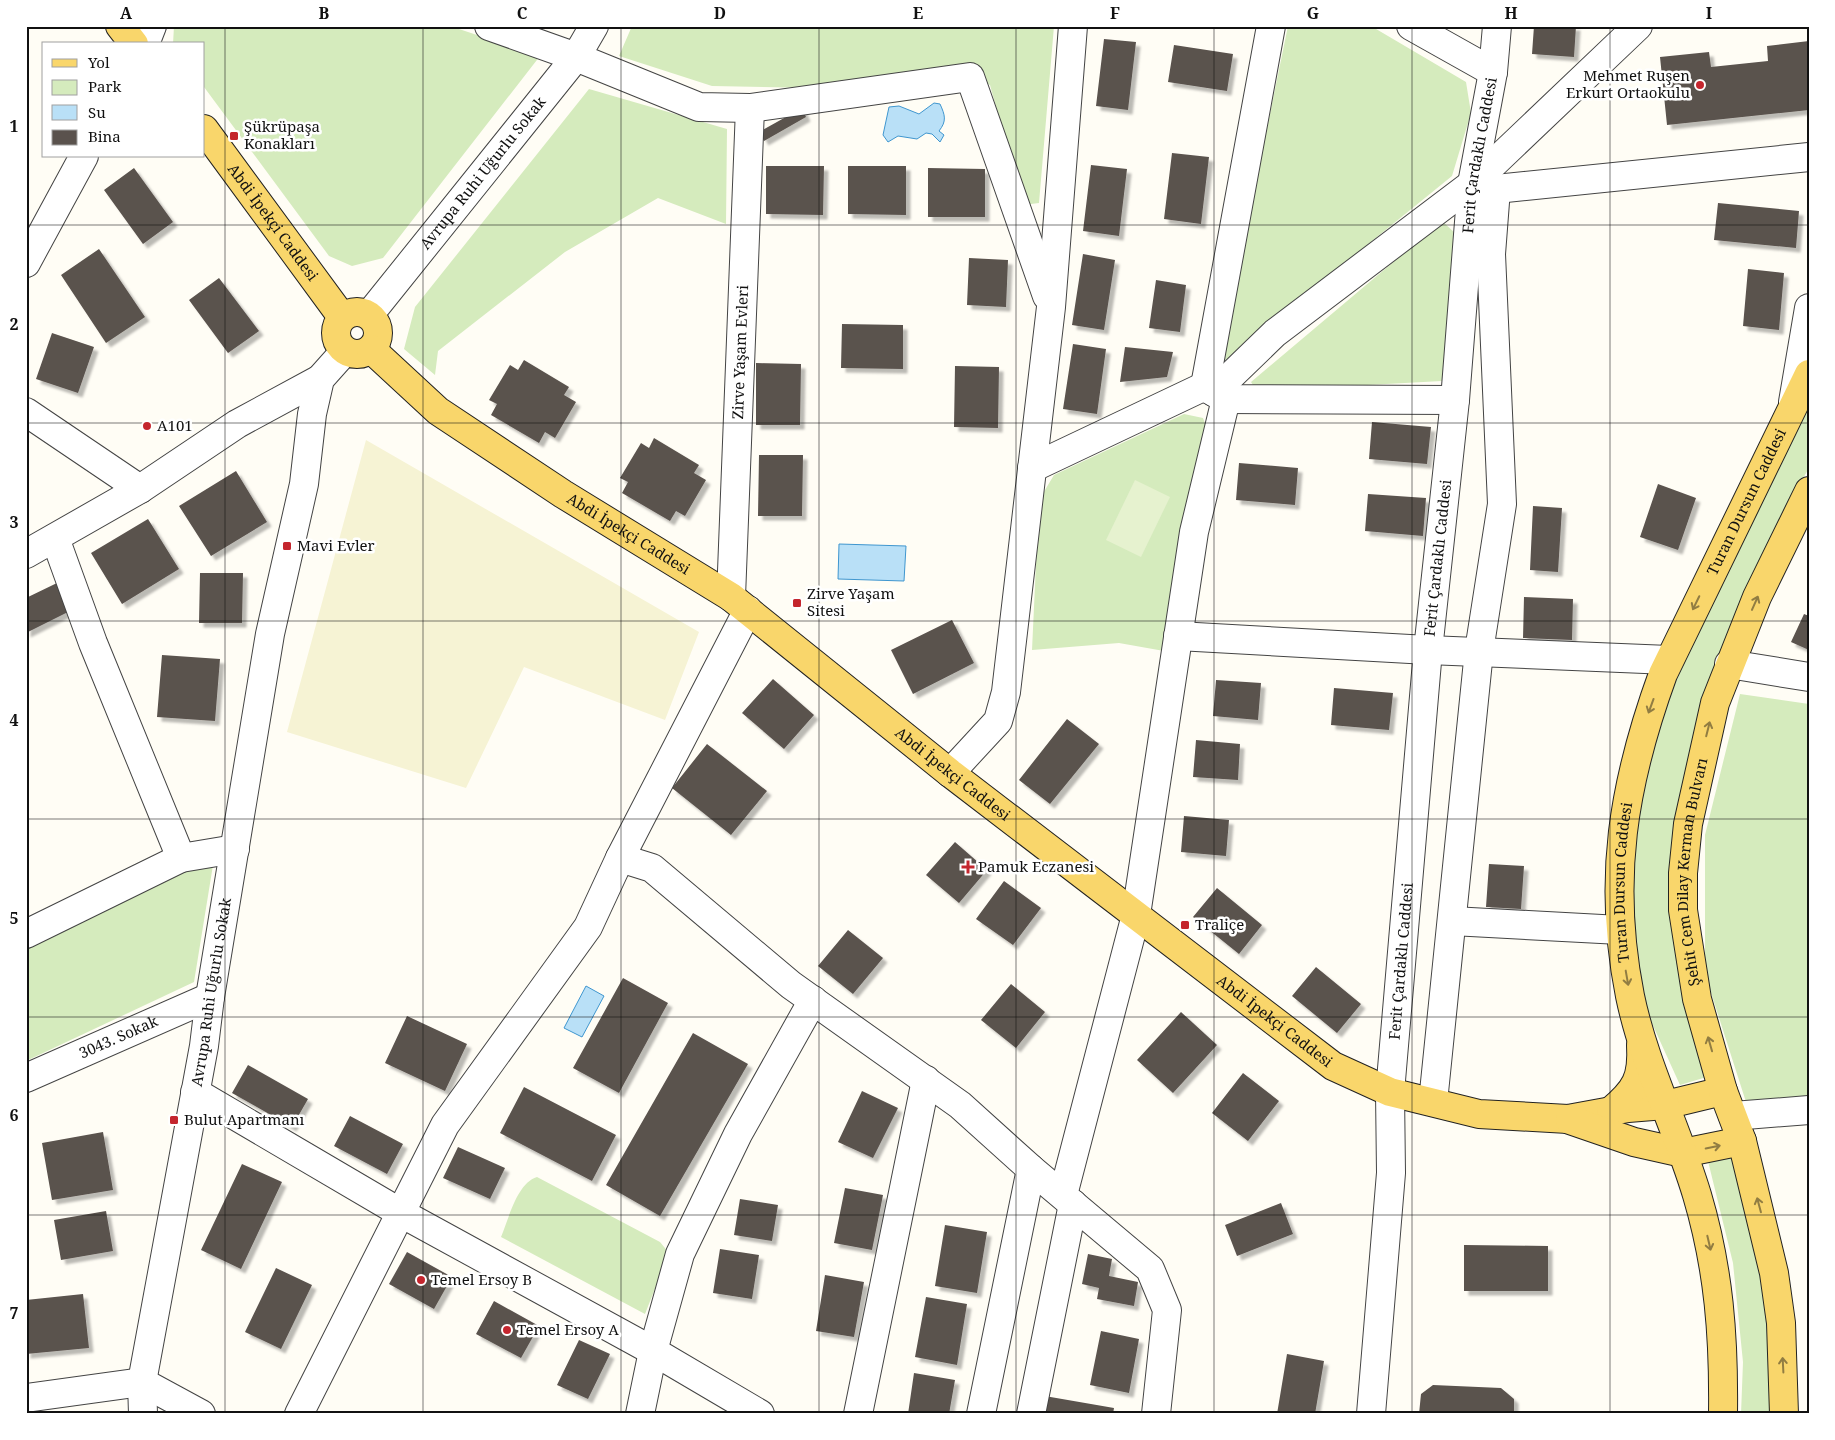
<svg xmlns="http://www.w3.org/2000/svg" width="1835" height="1440" viewBox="0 0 1835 1440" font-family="'Noto Serif',serif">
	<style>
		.farmland { fill: #f6f3d4 }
		.green { fill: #d5ebbd }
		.pitch { fill: #e6f2cf }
		.water { fill: #b9e0f7; stroke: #3f96cf }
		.building { fill: #5a524d; filter: url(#shadow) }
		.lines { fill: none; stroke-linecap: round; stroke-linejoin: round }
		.minor-casing { stroke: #444; stroke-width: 30 }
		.major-casing { stroke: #222; stroke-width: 30 }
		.minor { stroke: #fff; stroke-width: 28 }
		.major { stroke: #f9d66b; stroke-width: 28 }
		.oneway { stroke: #917d42 }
		.grid { fill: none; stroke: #111; stroke-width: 1; stroke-opacity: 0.55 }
		.poi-dot { fill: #c4262e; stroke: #fff; stroke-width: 2 }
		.labels { text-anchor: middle; stroke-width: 5; stroke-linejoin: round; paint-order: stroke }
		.poi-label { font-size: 15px; fill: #111; stroke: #fff; text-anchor: start }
		.street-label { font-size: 15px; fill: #111; stroke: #fff }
		.neatline { fill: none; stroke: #111; stroke-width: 2 }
		.grid-label { font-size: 16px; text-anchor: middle; font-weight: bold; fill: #111 }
	</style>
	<defs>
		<filter id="shadow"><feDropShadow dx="4.5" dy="4.5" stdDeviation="1" flood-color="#0004"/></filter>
	</defs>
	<rect width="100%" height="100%" fill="#fffdf5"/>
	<path class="farmland" d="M 366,440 L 699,632 L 665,720 L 524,667 L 466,788 L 287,732 Z"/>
	<path class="green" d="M 174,26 L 450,26 L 540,56 L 383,258 L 352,266 L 329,256 L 204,87 L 204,44 L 173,44 Z
		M 632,26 L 1054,26 L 1039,203 L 1023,205 L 990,85 L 955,68 L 817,88 L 712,86 L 619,56 Z
		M 1288,26 L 1371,26 L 1466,82 L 1471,113 L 1452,176 L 1218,366 Z
		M 589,89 L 727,129 L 726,224 L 658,198 L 565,252 L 438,351 L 435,375 L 404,349 L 415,307 Z
		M 1442,221 L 1456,234 L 1442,381 L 1257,391 L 1251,382 Z
		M 1809,404 L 1809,468 L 1798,487 L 1686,781 L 1710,1076 L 1680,1085 L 1645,1008 L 1633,918 L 1635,837 L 1653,736 L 1683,662 Z
		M 1184,414 L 1203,418 L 1209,434 L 1164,651 L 1119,643 L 1032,650 L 1039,500 L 1054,475 Z
		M 1740,694 L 1809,704 L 1809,1100 L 1746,1102 L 1705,974 L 1705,835 Z
		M 213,865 L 194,982 L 26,1061 L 26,947 L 178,871 Z
		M 1740,1150 L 1766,1262 L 1776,1414 L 1741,1414 L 1743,1362 L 1733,1263 L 1707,1157 Z
		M 537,1177 L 660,1242 L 669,1253 L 645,1314 L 501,1237 C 509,1218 517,1183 537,1177 Z"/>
	<path class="pitch" d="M 1135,480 L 1170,497 L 1141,557 L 1106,540 Z"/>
	<path class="water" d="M 934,103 L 940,104 C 945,115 947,121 939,131 L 944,135 L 940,142 L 932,134 L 926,133 L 917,139 L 898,136 L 888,142 L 883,135 L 889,107 L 899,106 L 919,114 Z
		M 839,544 L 906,546 L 904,581 L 838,579 Z
		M 586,986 L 604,996 L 582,1037 L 564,1028 Z"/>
	<path class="building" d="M 1534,26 L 1576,26 L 1574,57 L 1532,54 Z
		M 1104,39 L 1136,42 L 1128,110 L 1096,106 Z
		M 1809,41 L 1809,110 L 1667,125 L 1660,57 L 1709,52 L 1711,67 L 1768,61 L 1767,46 Z
		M 1174,45 L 1233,54 L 1227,91 L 1168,82 Z
		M 802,108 L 806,117 L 764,141 L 759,132 Z
		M 1172,153 L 1209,157 L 1201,224 L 1164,219 Z
		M 1091,165 L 1127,169 L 1119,236 L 1083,231 Z
		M 766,166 L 824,166 L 823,215 L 766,214 Z
		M 848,166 L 906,166 L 906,215 L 848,214 Z
		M 134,168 L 173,222 L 143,244 L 104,190 Z
		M 928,168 L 985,169 L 985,217 L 928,217 Z
		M 1718,203 L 1799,211 L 1796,248 L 1714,240 Z
		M 99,249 L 145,317 L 106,343 L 61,275 Z
		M 1083,254 L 1115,260 L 1104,330 L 1072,325 Z
		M 969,258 L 1008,260 L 1006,307 L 967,305 Z
		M 1748,269 L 1784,273 L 1779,330 L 1743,326 Z
		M 219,278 L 259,331 L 228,353 L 189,300 Z
		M 1156,280 L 1186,285 L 1180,332 L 1149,328 Z
		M 842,324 L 903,325 L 903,369 L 841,368 Z
		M 52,333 L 94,347 L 78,393 L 36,379 Z
		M 1073,344 L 1106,349 L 1097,414 L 1063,409 Z
		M 1125,347 L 1173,352 L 1167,377 L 1120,382 Z
		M 524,360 L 569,387 L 564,395 L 576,402 L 555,438 L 545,432 L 539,443 L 491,415 L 497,404 L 489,400 L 510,365 L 518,370 Z
		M 756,363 L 801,364 L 800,425 L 756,425 Z
		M 955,366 L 999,367 L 998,428 L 954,427 Z
		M 1372,422 L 1431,427 L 1427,464 L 1369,459 Z
		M 654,438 L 699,465 L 694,473 L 706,480 L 685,516 L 676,511 L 670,521 L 622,493 L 628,482 L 620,478 L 641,443 L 649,448 Z
		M 759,455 L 803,455 L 802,516 L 758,516 Z
		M 1239,463 L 1298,468 L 1295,505 L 1236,500 Z
		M 236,471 L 267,522 L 211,556 L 179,506 Z
		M 1658,484 L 1696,498 L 1678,550 L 1640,537 Z
		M 1368,494 L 1426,498 L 1423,536 L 1365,531 Z
		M 1533,506 L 1562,508 L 1558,572 L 1530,570 Z
		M 148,519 L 179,569 L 122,604 L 91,553 Z
		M 200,573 L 243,573 L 242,623 L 199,623 Z
		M 57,583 L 70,611 L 26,633 L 26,598 Z
		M 1524,597 L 1573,599 L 1572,640 L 1523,638 Z
		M 1804,614 L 1809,616 L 1809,650 L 1791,642 Z
		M 952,620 L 974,663 L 913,694 L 891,650 Z
		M 162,655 L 220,659 L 215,721 L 157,717 Z
		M 773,679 L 814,715 L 784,749 L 742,713 Z
		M 1216,680 L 1261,683 L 1258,720 L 1213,716 Z
		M 1334,688 L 1393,693 L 1389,730 L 1331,725 Z
		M 1067,719 L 1099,744 L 1050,804 L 1019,780 Z
		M 1196,740 L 1240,744 L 1238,780 L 1193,777 Z
		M 707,744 L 767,791 L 731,835 L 672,788 Z
		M 1184,816 L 1229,820 L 1226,856 L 1181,852 Z
		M 955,842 L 987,870 L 959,903 L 926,875 Z
		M 1489,864 L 1524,866 L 1521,909 L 1486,907 Z
		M 1004,881 L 1041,908 L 1013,945 L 976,919 Z
		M 1217,888 L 1262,925 L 1239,954 L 1193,917 Z
		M 848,930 L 883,958 L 853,994 L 818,966 Z
		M 1316,967 L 1361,1004 L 1337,1033 L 1292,996 Z
		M 623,978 L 668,1003 L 619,1093 L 573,1068 Z
		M 1011,984 L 1045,1012 L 1016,1048 L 981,1020 Z
		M 1181,1012 L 1217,1045 L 1173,1093 L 1137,1060 Z
		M 407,1016 L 467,1044 L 445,1091 L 385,1063 Z
		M 693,1033 L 748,1064 L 660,1216 L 606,1185 Z
		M 248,1065 L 308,1099 L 292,1127 L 232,1093 Z
		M 1243,1073 L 1279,1101 L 1248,1141 L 1212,1113 Z
		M 524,1087 L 616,1135 L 592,1181 L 500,1133 Z
		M 862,1091 L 898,1108 L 873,1158 L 838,1142 Z
		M 350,1116 L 403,1144 L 387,1174 L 334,1146 Z
		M 103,1132 L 113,1190 L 52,1200 L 42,1143 Z
		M 458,1147 L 505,1168 L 490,1199 L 443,1178 Z
		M 242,1164 L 282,1182 L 241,1269 L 201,1250 Z
		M 845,1188 L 883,1195 L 872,1250 L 834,1243 Z
		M 740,1199 L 778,1205 L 772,1241 L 734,1235 Z
		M 1281,1203 L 1293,1234 L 1237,1256 L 1225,1225 Z
		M 106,1211 L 113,1251 L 61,1260 L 54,1220 Z
		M 945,1225 L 987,1232 L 977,1293 L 935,1286 Z
		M 1464,1245 L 1548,1246 L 1548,1291 L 1464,1291 Z
		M 720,1249 L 759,1255 L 752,1299 L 713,1293 Z
		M 407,1252 L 452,1277 L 434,1309 L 389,1284 Z
		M 1088,1254 L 1112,1259 L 1109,1276 L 1138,1282 L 1134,1306 L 1097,1299 L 1099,1288 L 1082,1284 Z
		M 276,1268 L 312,1285 L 281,1349 L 245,1332 Z
		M 825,1275 L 864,1282 L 854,1337 L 816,1331 Z
		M 83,1294 L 89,1348 L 26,1354 L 26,1300 Z
		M 926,1297 L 967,1304 L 957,1365 L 915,1357 Z
		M 494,1301 L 539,1326 L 521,1358 L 476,1334 Z
		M 1101,1331 L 1139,1339 L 1129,1393 L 1090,1385 Z
		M 579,1340 L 610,1354 L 588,1399 L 557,1385 Z
		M 1287,1354 L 1324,1361 L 1315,1414 L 1277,1414 Z
		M 914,1373 L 955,1380 L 949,1414 L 908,1414 Z
		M 1433,1385 L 1501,1388 L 1514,1399 L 1514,1414 L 1419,1414 L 1421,1394 Z
		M 1039,1395 L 1114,1408 L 1113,1414 L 1035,1414 Z"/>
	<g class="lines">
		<g class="minor-casing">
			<g id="minor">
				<path d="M 489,26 L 576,57 L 699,107 L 750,108 L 970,77 L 1047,296"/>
				<path d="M 1411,26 L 1493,72"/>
				<path d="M 145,44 L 152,26"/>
				<path d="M 1478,185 L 1496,189 L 1809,157"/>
				<path d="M 26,263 L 84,156"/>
				<path id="s1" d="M 369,315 L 576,57 L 594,26"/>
				<path d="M 1205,386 L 1271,26"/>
				<path d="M 1210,390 L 1226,399 L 1455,400"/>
				<path d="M 1214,392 L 1275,333 L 1472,184 L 1638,26"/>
				<path d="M 1793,402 L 1809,308"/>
				<path d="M 26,412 L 140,489"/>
				<path d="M 1032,468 L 1205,386"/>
				<path d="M 55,538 L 93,643 L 181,858"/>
				<path d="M 26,554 L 140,489 L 237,424 L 320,379"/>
				<path id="s2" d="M 731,597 L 750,108"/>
				<path d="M 1178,636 L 1428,650 L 1669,660"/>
				<path d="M 1729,664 L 1809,677"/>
				<path d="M 950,773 L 998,721 L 1006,692 L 1051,307 L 1073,26"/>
				<path d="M 620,858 L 652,868 L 791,985 L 960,1105 L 1031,1169 L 1150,1269 L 1167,1310 L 1156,1414"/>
				<path d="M 1452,921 L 1620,930"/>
				<path d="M 26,934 L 181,858 L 235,849"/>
				<path id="s3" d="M 26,1078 L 210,997"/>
				<path d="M 195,1092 L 401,1213 L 653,1351 L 760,1414"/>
				<path d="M 1433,1102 L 1479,651 L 1502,504 L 1491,254 L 1496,189"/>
				<path d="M 1733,1116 L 1809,1110"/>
				<path d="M 1063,1195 L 1136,915 L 1194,532 L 1226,399"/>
				<path d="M 26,1398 L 142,1382 L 201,1414"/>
				<path id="s4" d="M 143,1414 L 142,1382 L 204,1046 L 210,997 L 270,634 L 304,484 L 312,414 L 320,379 L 345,351"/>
				<path d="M 299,1414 L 445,1125 L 588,927 L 620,858 L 748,610"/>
				<path d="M 640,1414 L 653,1351 L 680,1254 L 738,1134 L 813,1000"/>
				<path d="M 858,1414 L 926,1080"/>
				<path d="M 981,1414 L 1031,1169"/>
				<path d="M 1031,1414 L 1073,1204"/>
				<path id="s5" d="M 1371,1414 L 1391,1173 L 1390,1092 L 1428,650 L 1455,400 L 1472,184 L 1493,72 L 1497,26"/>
			</g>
		</g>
		<g class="major-casing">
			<g id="major">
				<path d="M 120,26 L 134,44"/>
				<path id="s6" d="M 204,129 L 342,317"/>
				<circle cx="357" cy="333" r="21"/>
				<path id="s7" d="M 371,349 L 438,411 L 563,494 L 731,597 L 950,773 L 1333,1066 L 1390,1092 L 1479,1114 L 1568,1119 L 1628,1108 L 1665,1105 L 1723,1091"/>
				<path d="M 1611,1111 C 1636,1090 1643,1078 1641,1045"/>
				<path d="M 1570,1120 L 1634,1142 L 1683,1153 L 1742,1141"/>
				<path id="s8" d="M 1723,1414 C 1724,1337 1719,1269 1697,1195 C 1677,1128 1644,1064 1630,996 C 1607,880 1623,784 1663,674 L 1809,374"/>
				<path id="s9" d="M 1784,1414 L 1781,1323 L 1774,1273 L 1742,1141 L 1723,1091 L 1697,999 L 1683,910 L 1683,873 L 1688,824 L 1715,703 L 1757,597 L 1809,491"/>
			</g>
		</g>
		<use href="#minor" class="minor"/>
		<use href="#major" class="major"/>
	</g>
	<defs><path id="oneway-shaft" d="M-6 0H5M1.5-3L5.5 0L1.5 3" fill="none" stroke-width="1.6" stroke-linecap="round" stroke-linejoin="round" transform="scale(1.25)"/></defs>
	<g class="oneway">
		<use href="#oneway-shaft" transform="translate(1696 603) rotate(116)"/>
		<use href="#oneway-shaft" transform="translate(1755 603) rotate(-66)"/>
		<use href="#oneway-shaft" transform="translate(1651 706) rotate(110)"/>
		<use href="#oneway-shaft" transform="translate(1708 729) rotate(-76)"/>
		<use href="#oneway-shaft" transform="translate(1627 978) rotate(80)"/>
		<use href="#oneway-shaft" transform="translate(1710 1044) rotate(-106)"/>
		<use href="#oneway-shaft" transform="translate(1713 1147) rotate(-12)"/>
		<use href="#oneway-shaft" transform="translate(1759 1205) rotate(-105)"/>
		<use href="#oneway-shaft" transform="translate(1709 1243) rotate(77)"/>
		<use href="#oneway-shaft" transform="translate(1783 1365) rotate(-93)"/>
	</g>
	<path class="grid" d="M 225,26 L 225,1414M 423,26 L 423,1414M 621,26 L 621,1414M 819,26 L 819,1414M 1016,26 L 1016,1414M 1214,26 L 1214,1414M 1412,26 L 1412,1414M 1610,26 L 1610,1414M 26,225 L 1809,225M 26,423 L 1809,423M 26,621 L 1809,621M 26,819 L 1809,819M 26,1017 L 1809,1017M 26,1215 L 1809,1215"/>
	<g class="poi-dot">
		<circle cx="1700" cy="85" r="5"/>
		<rect x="229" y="131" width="10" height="10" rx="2.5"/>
		<circle cx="147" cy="426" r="5"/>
		<rect x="282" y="541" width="10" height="10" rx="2.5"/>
		<rect x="792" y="598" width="10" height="10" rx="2.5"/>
		<path d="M965.5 859.5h5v5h5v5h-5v5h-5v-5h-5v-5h5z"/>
		<rect x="1180" y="920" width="10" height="10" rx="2.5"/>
		<rect x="169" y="1115" width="10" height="10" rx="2.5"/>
		<circle cx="421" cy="1280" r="5"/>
		<circle cx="507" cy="1330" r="5"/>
	</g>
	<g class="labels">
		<g class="poi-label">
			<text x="1690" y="81" text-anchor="end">Mehmet Ruşen<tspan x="1690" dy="17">Erkurt Ortaokulu</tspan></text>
			<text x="244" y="132">Şükrüpaşa<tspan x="244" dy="17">Konakları</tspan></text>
			<text x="157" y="431">A101</text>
			<text x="297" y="551">Mavi Evler</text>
			<text x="807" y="599">Zirve Yaşam<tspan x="807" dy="17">Sitesi</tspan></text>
			<text x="978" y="872">Pamuk Eczanesi</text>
			<text x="1195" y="930">Traliçe</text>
			<text x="184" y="1125">Bulut Apartmanı</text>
			<text x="431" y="1285">Temel Ersoy B</text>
			<text x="517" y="1335">Temel Ersoy A</text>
		</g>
		<g class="street-label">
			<text dy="5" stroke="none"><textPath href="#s5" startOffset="1264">Ferit Çardaklı Caddesi</textPath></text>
			<text dy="5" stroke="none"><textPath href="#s1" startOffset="182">Avrupa Ruhi Uğurlu Sokak</textPath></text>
			<text dy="5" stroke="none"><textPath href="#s6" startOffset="116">Abdi İpekçi Caddesi</textPath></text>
			<text dy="5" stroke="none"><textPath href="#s2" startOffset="245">Zirve Yaşam Evleri</textPath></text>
			<text dy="5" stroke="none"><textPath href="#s8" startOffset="951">Turan Dursun Caddesi</textPath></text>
			<text dy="5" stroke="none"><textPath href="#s7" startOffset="318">Abdi İpekçi Caddesi</textPath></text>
			<text dy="5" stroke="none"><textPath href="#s5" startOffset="859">Ferit Çardaklı Caddesi</textPath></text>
			<text dy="5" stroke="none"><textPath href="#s7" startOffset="722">Abdi İpekçi Caddesi</textPath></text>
			<text dy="5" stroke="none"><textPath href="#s9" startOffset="555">Şehit Cem Dilay Kerman Bulvarı</textPath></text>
			<text dy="5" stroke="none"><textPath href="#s8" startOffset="546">Turan Dursun Caddesi</textPath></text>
			<text dy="5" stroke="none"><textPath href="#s5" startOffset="454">Ferit Çardaklı Caddesi</textPath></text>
			<text dy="5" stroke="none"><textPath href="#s4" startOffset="428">Avrupa Ruhi Uğurlu Sokak</textPath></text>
			<text dy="5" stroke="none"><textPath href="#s7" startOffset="1128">Abdi İpekçi Caddesi</textPath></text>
			<text dy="5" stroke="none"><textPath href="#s3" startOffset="101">3043. Sokak</textPath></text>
		</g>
	</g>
	<rect width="1835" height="1440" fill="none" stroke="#ffffff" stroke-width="55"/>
	<rect x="42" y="42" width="162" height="115" fill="#ffffff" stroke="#a0a0a0"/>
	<rect x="52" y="59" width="25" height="8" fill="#f9d66b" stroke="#a0a0a0"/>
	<text x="88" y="68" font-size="15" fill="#111111">Yol</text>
	<rect x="52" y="80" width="25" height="15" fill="#d5ebbd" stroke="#a0a0a0"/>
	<text x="88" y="92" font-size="15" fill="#111111">Park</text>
	<rect x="52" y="105" width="25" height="15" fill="#b9e0f7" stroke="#a0a0a0"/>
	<text x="88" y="118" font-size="15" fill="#111111">Su</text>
	<rect x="52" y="130" width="25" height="15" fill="#5a524d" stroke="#a0a0a0"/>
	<text x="88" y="142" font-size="15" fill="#111111">Bina</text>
	<rect x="28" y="28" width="1780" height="1384" class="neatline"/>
	<g class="grid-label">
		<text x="126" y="19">A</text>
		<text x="324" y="19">B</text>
		<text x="522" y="19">C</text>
		<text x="720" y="19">D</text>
		<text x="918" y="19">E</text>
		<text x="1115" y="19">F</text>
		<text x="1313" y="19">G</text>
		<text x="1511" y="19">H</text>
		<text x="1709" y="19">I</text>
		<text x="14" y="132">1</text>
		<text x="14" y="330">2</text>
		<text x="14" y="528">3</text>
		<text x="14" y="726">4</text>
		<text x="14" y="924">5</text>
		<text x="14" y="1121">6</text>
		<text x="14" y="1319">7</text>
	</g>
</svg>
